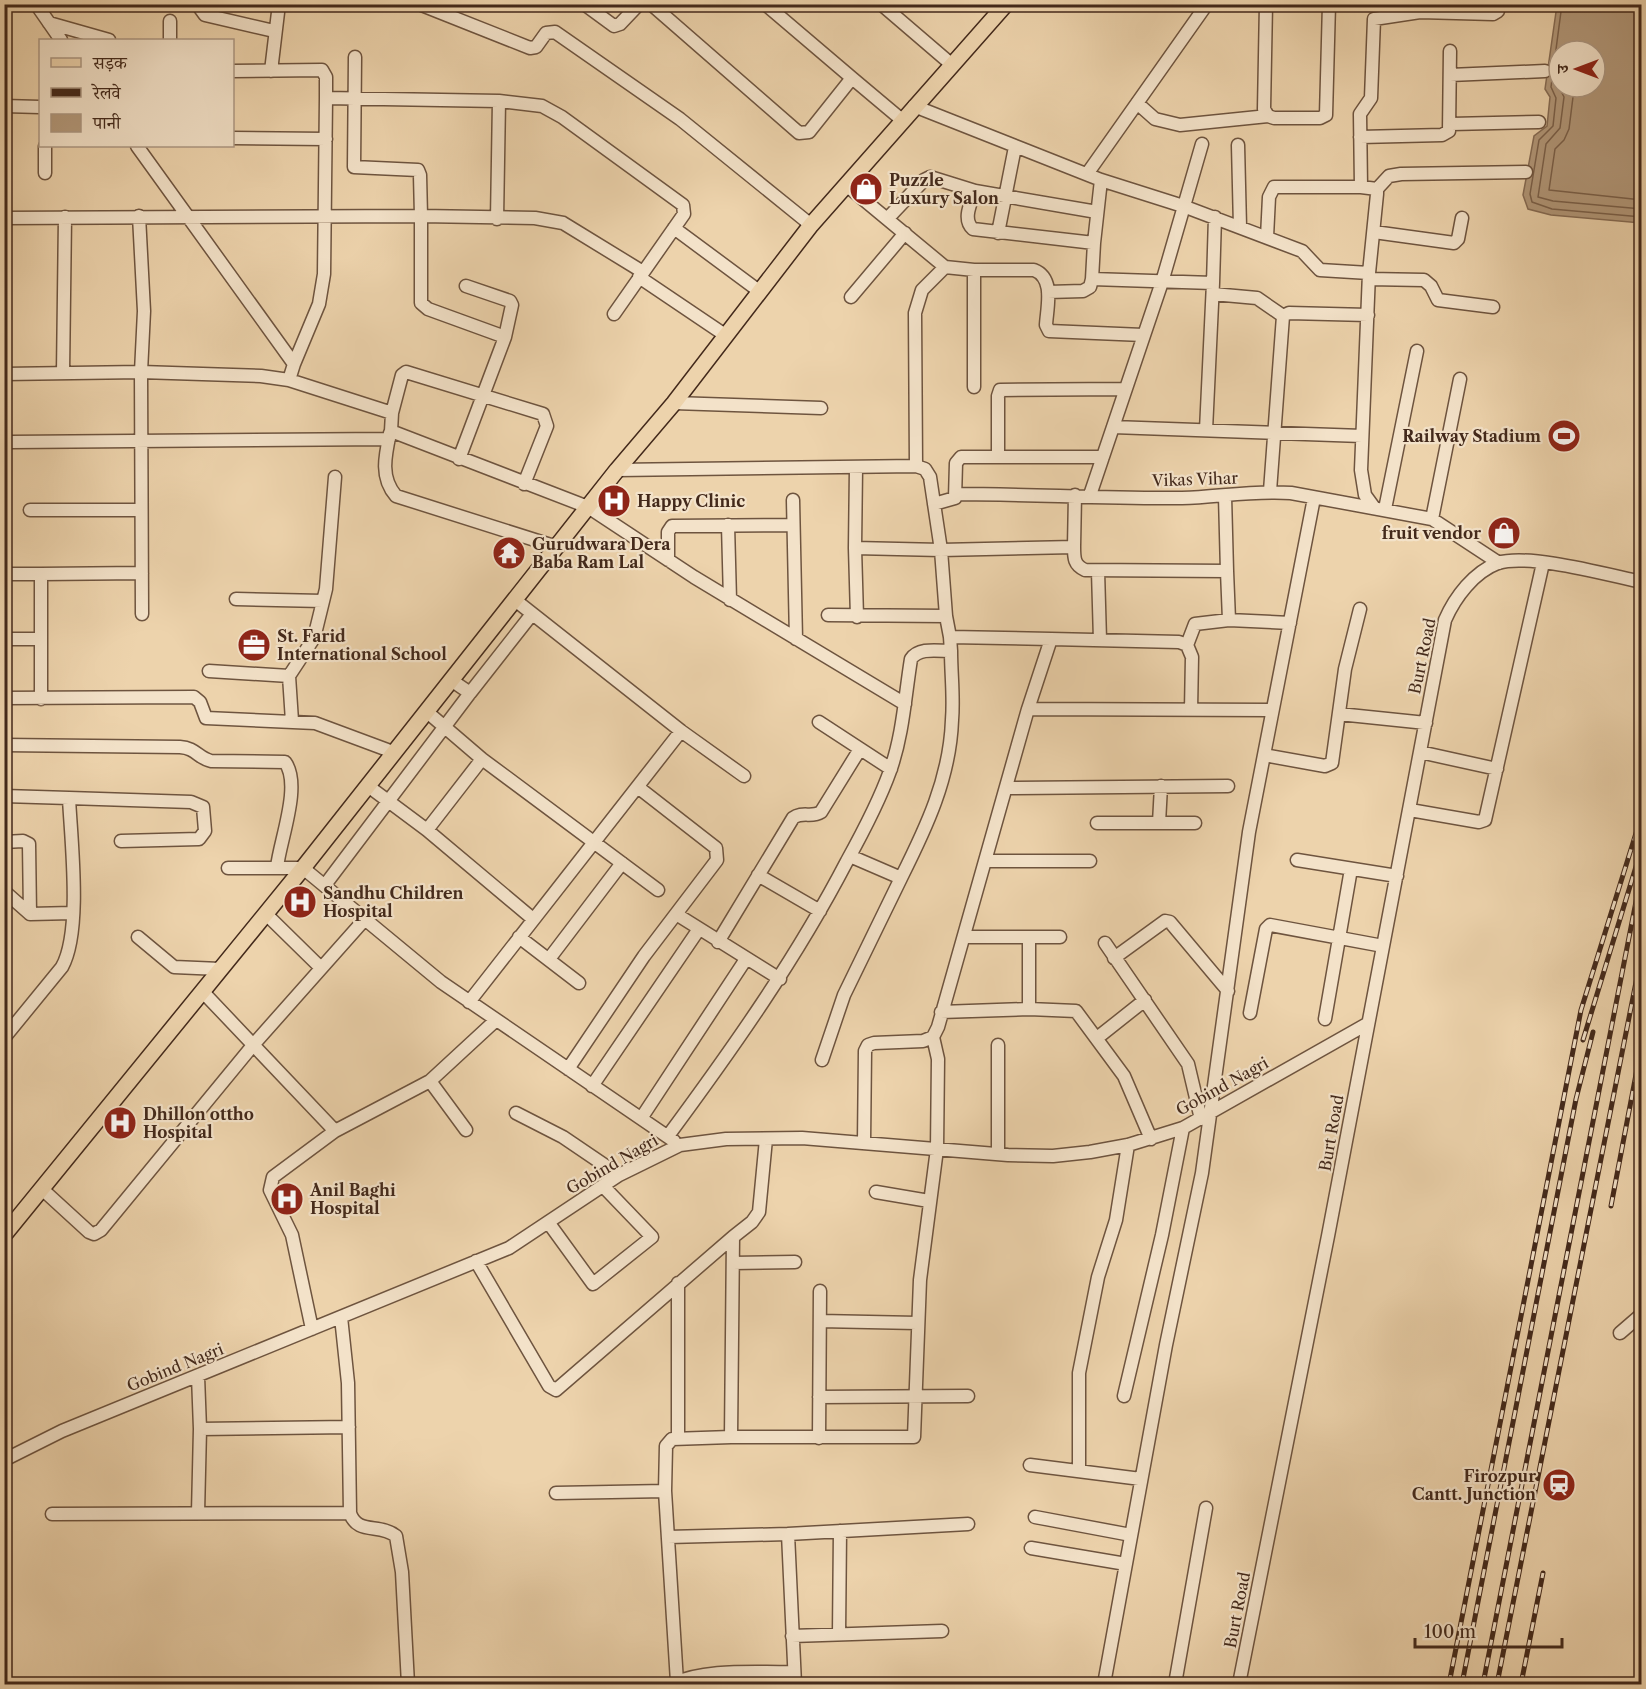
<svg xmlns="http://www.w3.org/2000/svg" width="1646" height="1689" viewBox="0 0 1646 1689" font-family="'Libre Caslon Text','Noto Serif Devanagari',serif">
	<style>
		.water { fill: #b3997b; stroke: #866c55; stroke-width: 1.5; fill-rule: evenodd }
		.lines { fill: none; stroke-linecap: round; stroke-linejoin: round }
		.shore { stroke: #7b614b; stroke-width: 1.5 }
		.minor-casing { stroke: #6e543f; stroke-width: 15 }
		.major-casing { stroke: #43291b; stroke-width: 18 }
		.minor { stroke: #f3e2c9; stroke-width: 12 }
		.major { stroke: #edd3ac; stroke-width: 15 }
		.rail-casing { stroke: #43291b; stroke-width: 5 }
		.rail { stroke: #f3e2c9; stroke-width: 3; stroke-dasharray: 9; stroke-linecap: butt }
		.labels { text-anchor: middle; stroke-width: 4.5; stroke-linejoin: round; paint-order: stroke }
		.poi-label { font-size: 16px; font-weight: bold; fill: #43291b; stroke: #f3e2c9; text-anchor: start }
		.street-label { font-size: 16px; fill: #43291b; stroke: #f3e2c9 }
	</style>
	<rect width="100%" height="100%" fill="#edd3ac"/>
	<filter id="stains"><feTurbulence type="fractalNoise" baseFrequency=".00333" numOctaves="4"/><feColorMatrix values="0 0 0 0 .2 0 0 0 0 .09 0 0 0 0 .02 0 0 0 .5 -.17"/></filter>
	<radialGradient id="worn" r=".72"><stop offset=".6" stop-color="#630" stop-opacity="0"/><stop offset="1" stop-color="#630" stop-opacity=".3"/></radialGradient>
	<path class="water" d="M 1557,5 L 1641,5 L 1641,223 L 1551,215 L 1528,209 L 1523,195 L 1534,136 L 1547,126 L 1550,97 L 1545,89 ZM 1559,51 L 1595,51 L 1595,87 L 1559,87 Z"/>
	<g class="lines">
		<path class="shore" d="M 1562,4 L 1551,87 L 1556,98 L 1553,126 L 1539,140 L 1530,194 L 1532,202 L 1552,209 L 1642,217
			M 1559,87 L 1564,97 L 1560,128 L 1546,144 L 1538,197 L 1553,201 L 1642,209
			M 1570,87 L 1573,97 L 1569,129 L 1564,140 L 1555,149 L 1549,190 L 1642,200"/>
		<g class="minor-casing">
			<path id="minor" d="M 36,4 L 61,40
				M 197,4 L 205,15 L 274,31
				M 419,4 L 530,48 L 536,47 L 546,33 L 555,32 L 680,119 L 811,225
				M 584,4 L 614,26 L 620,24 L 639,4
				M 651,4 L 799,133 L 809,132 L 852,78 L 902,120
				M 765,4 L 852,78
				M 881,4 L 951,64
				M 1266,4 L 1264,109 L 1268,116 L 1274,118 L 1320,118 L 1326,115 L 1329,4
				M 1420,12 L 1493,14 L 1498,11 L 1499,4
				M 49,23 L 109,40
				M 170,40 L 170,21
				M 232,71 L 322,70 L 326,77 L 326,98
				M 271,71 L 279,4
				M 1450,75 L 1545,71
				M 1137,103 L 1155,119 L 1180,125 L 1268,116
				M 4,106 L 40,107
				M 914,106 L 1101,180 L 1183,206 L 1302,251 L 1320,270 L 1369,273
				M 1451,124 L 1539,122
				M 1360,137 L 1442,135 L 1449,131 L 1450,51
				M 232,138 L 326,139
				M 1238,145 L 1240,227
				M 45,146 L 45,173
				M 137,146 L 294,364 L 289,380 L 392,413 L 391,431 L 588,507 L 694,577 L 905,704
				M 1087,174 L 1207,4
				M 846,185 L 945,267 L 974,270 L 1034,270 C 1055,278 1047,307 1046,325 L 1049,331 L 1143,335
				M 1377,189 L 1389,176 L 1401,174 L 1526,172
				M 1097,212 L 975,191 C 971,203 962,219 973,229 L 1094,243 L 1101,180
				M 139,216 L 144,311 L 141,372 L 142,614
				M 4,218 L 421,216 L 420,175 L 418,170 L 354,167 L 355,57
				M 888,218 L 924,180 L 930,177 L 975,191
				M 497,219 L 499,101 L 542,106 L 562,117 L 683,205 L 684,214 L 614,314
				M 674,228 L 759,291
				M 1374,232 L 1454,243 L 1458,239 L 1462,218
				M 998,233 L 1015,147
				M 1267,237 L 1269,197 L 1274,187 L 1361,187
				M 1094,243 L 1092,279 L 1213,283 L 1206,430
				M 945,267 L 922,290 L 915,313 L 916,466 L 925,469 L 930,477 L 941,550 L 946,616 L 950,637 L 1051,639
				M 639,277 L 725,335
				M 1369,279 L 1424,280 L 1431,286 L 1438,300 L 1493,307
				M 1213,283 L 1215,217
				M 1048,292 L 1083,291 L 1090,287 L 1092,279
				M 1213,294 L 1257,298 L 1283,316
				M 851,297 L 905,233
				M 505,337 L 428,309 L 421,303 L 421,216 L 535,218 L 563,223 L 643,272
				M 294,364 L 319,304 L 324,274 L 326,98 L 499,101
				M 63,373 L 65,217
				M 4,374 L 141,372 L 261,376 L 289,380
				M 974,387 L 974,270
				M 674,403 L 821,408
				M 392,413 L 402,375 L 406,372 L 543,414 L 547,426 L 524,484
				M 1113,427 L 1362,436
				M 390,433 C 385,456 380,478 396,496 L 557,547
				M 11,442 L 389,439
				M 998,457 L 998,396 L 1000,390 L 1125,389
				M 459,459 L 505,337 L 512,305 L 510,301 L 466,286
				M 856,468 L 855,548 L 941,550 L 1074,547 L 1075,495
				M 617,470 L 916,466
				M 1270,491 L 1283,316 L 1289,313 L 1368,315
				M 957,494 C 1032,494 1107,499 1182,498 C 1218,497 1255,490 1291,493 L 1432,519 L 1499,563
				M 1090,495 L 1162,282 L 1202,144
				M 793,500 L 796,639
				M 934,504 L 955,498 L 956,463 L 961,457 L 1103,457
				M 1373,506 L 1365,495 L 1361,470 L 1369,273 L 1377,194 L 1377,189 L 1361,187 L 1360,114 L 1371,98 L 1374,19 L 1420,12 L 1420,4
				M 1385,509 L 1417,351
				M 30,510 L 141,510
				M 1432,519 L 1460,379
				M 728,525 L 730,600
				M 1074,547 C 1074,558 1074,565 1085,570 L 1227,571 L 1225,496
				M 855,548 L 857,617
				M 668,560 L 668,532 L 672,526 L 793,525
				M 1098,571 L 1100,640
				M 1227,571 L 1229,620 L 1290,623
				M 4,574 L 41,574
				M 236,599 L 323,601
				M 515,600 L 681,731 L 744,776
				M 828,615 L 946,616
				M 4,639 L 41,639
				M 1187,645 L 1195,624 L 1229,620
				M 209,671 L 289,676
				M 470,693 L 532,614
				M 4,698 L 194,697 L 200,702 L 206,718 L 315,723 L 393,752
				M 41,699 L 41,574 L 142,573
				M 1028,709 L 1271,710
				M 426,711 L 482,759 L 658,890
				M 1339,714 L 1426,723
				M 292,721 L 289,676 L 314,638 L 326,589 L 335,477
				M 819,722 L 891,769
				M 4,745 L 180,747 C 196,748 198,758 211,761 L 285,762 C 302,785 280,840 277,867
				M 1420,752 L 1497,769
				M 1264,755 L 1325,766 L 1332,763 L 1345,669 L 1360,609
				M 368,786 L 427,830 L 533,919
				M 1006,788 L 1228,786
				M 4,796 L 69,798
				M 1410,810 L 1479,822 L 1485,820 L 1543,563
				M 1097,823 L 1195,823
				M 1159,823 L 1161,786
				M 427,830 L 482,759
				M 4,842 L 23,841 L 29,844 L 30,914
				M 850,856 L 901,878 C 926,828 950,778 952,720 C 954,697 951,674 951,651
				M 1297,860 L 1397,876
				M 985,861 L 1090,861
				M 228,868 L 303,868 L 441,982 L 674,1141
				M 758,875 L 820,911
				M 325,885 L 470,693 L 451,680
				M 4,891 L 30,914 L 72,913
				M 266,914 L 321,968
				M 676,914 L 780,979
				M 138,937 L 174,967 L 220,969
				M 519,937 L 579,983
				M 965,937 L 1060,937
				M 1029,937 L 1029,1009
				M 718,942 L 793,818 C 802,811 812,818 821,812 L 860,749
				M 1105,943 L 1188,1064 L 1201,1119
				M 1114,958 L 1165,921 L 1170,922 L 1228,991
				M 549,959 L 622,863
				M 202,991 L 335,1131
				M 469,1002 L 681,731
				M 941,1012 L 1029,1009 L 1076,1011 L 1124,1076 L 1151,1139
				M 1250,1013 L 1266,929 L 1270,925 L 1383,946
				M 1325,1019 L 1351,869
				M 4,1038 L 62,967 C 82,931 71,841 69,798 L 191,802 L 203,807 L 205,831 L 199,839 L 121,841
				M 1097,1038 L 1145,1000
				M 998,1045 L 998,1154
				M 822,1060 L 844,995 L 901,878
				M 568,1069 L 644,956 L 717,860 L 716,848 L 639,788
				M 430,1081 L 466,1130
				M 592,1086 L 699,929
				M 516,1113 L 563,1137 L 619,1175
				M 642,1117 L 746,959
				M 668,1136 C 733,1048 796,959 847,861 C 863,832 879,802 890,771 C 903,735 905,696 911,659 C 919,647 938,651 951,651 L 950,637
				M 864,1142 L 865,1051 L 868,1045 L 874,1043 L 923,1041 L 933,1037 L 938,1027 L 1028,709 L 1051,639 L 1179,642 L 1187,645 L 1192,657 L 1191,710
				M 42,1189 L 89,1232 L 94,1234 L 101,1230 L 254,1044 L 365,919
				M 876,1192 L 929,1201
				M 548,1222 L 593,1284 L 652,1237 L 603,1186
				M 476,1261 L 549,1386 L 556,1390 L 733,1237
				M 733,1263 L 795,1262
				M 678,1283 L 678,1439
				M 341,1317 L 348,1383 L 350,1513 C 357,1535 380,1523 396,1536 L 402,1572 L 408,1684
				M 820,1321 L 917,1323
				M 312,1329 L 292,1235 L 270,1190 L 273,1177 L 335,1131 L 430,1081 L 495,1021
				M 1620,1333 L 1642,1314
				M 198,1376 L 200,1429 L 198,1513
				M 1124,1396 L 1162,1235 L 1183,1128
				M 819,1397 L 968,1396
				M 200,1429 L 349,1427
				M 731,1437 L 914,1437 L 920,1280 L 937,1149 L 938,1059 L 933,1037
				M 819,1438 L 820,1291
				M 4,1460 L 62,1431 L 509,1248 L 619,1175 L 680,1145 L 726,1139 L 802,1138 L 1008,1155 L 1053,1156 L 1090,1152 L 1128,1145 L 1183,1128 L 1367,1024
				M 1030,1465 L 1141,1479
				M 1079,1471 L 1079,1373 L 1098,1277 L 1116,1220 L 1128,1145
				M 556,1493 L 665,1491
				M 52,1514 L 350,1513
				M 1035,1517 L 1131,1535
				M 788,1534 L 968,1524
				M 668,1537 L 788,1534 L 795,1684
				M 1031,1548 L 1126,1564
				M 839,1634 L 840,1531
				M 792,1636 L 942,1631
				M 677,1682 L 665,1491 L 666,1446 L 672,1439 L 731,1437 L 733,1237 L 752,1222 L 759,1212 L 766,1139
				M 672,1684 C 707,1668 755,1673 793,1672
				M 1104,1684 L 1166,1345 L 1202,1173 L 1249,832 L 1314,498
				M 1175,1684 L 1206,1508
				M 1239,1684 L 1328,1236 L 1445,620 C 1455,597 1474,572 1498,563 C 1529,553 1608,575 1642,582"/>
		</g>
		<g class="major-casing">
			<path id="major" d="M 4,1235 L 303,868 L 617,470 L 674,403 L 811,225 L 1006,4"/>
		</g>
		<use href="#minor" class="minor"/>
		<use href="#major" class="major"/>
		<g class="rail-casing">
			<path id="rail" d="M 1583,1040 L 1642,847
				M 1611,1206 L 1642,1043
				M 1449,1684 L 1581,1010 L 1642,814
				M 1462,1684 L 1576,1099 L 1593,1032
				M 1483,1684 L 1642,871
				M 1497,1684 L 1642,952
				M 1521,1684 L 1543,1573"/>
		</g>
		<use href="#rail" class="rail"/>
	</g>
	<defs>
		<g id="shop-disc" transform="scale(1.725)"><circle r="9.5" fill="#8f2418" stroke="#f3e2c9"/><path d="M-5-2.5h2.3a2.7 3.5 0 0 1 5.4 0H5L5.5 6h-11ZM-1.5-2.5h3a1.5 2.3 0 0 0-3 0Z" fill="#fff"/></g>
		<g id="stadium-disc" transform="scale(1.725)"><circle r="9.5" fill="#8f2418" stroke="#f3e2c9"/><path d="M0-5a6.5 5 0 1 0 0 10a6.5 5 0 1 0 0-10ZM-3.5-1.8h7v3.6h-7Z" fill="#fff"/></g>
		<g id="hospital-disc" transform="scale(1.725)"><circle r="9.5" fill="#8f2418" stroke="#f3e2c9"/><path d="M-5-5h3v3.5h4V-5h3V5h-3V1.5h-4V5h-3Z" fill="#fff"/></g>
		<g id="temple-disc" transform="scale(1.725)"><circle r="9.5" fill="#8f2418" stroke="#f3e2c9"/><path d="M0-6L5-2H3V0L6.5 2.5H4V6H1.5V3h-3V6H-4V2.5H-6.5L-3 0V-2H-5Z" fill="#fff"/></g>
		<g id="office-disc" transform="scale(1.725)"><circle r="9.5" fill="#8f2418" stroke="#f3e2c9"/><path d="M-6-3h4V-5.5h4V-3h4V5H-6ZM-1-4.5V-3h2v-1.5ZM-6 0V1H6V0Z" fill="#fff"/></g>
		<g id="station-disc" transform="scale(1.725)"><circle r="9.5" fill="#8f2418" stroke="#f3e2c9"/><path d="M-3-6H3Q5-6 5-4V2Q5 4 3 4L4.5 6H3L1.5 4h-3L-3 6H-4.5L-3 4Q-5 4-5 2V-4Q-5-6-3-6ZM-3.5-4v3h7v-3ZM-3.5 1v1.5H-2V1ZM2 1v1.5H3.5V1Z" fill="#fff"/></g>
	</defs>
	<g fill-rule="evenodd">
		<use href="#shop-disc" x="866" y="189"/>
		<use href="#stadium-disc" x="1564" y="436"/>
		<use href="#hospital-disc" x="614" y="501"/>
		<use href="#shop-disc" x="1504" y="533"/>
		<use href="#temple-disc" x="509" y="553"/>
		<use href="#office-disc" x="254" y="645"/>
		<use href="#hospital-disc" x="300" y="902"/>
		<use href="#hospital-disc" x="120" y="1123"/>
		<use href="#hospital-disc" x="287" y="1199"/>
		<use href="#station-disc" x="1559" y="1485"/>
	</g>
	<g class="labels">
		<g class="poi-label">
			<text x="889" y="186">Puzzle<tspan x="889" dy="18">Luxury Salon</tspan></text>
			<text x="1541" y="442" text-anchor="end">Railway Stadium</text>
			<text x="637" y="507">Happy Clinic</text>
			<text x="1481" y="539" text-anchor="end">fruit vendor</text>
			<text x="532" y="550">Gurudwara Dera<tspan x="532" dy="18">Baba Ram Lal</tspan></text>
			<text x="277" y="642">St. Farid<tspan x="277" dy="18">International School</tspan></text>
			<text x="323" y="899">Sandhu Children<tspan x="323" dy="18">Hospital</tspan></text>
			<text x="143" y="1120">Dhillon ottho<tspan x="143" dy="18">Hospital</tspan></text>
			<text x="310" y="1196">Anil Baghi<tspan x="310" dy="18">Hospital</tspan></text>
			<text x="1536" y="1482" text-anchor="end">Firozpur<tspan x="1536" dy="18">Cantt. Junction</tspan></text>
		</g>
		<g class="street-label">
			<text transform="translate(1195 479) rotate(-2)" y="6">Vikas Vihar</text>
			<text transform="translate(1422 656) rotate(-78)" y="6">Burt Road</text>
			<text transform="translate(1222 1086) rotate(-29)" y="6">Gobind Nagri</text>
			<text transform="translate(1331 1133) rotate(-80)" y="6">Burt Road</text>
			<text transform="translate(612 1164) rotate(-30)" y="6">Gobind Nagri</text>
			<text transform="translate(175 1367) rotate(-22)" y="6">Gobind Nagri</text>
			<text transform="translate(1237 1610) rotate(-79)" y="6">Burt Road</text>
		</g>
	</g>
	<rect width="1646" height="1689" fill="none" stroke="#edd3ac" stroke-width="24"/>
	<rect x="6" y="6" width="1634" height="1677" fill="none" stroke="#43291b" stroke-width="3"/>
	<rect x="12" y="12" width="1622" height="1665" fill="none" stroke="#43291b" stroke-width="1.5"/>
	<rect x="39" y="39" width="195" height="108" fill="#f3e2c9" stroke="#ad9883" stroke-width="1.5"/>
	<rect x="51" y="58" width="30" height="9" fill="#edd3ac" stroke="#ad9883" stroke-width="1.5"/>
	<text x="93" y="69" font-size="18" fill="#43291b">सड़क</text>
	<rect x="51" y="88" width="30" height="9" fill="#43291b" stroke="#ad9883" stroke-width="1.5"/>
	<text x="93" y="99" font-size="18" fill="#43291b">रेलवे</text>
	<rect x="51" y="114" width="30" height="18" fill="#b3997b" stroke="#ad9883" stroke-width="1.5"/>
	<text x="93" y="129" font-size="18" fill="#43291b">पानी</text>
	<g transform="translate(1577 69) rotate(270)"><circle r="28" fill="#f3e2c9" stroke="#ad9883" stroke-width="1.5"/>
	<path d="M0-4.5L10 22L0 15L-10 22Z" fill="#8f2418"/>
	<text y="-9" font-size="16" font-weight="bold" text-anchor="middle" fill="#43291b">उ</text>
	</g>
	<path d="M1415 1638v9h147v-9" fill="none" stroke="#43291b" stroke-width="3"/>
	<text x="1424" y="1638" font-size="18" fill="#43291b" stroke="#f3e2c9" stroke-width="4.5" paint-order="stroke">100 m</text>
	<rect width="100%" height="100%" filter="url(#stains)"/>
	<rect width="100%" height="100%" fill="url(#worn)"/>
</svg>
